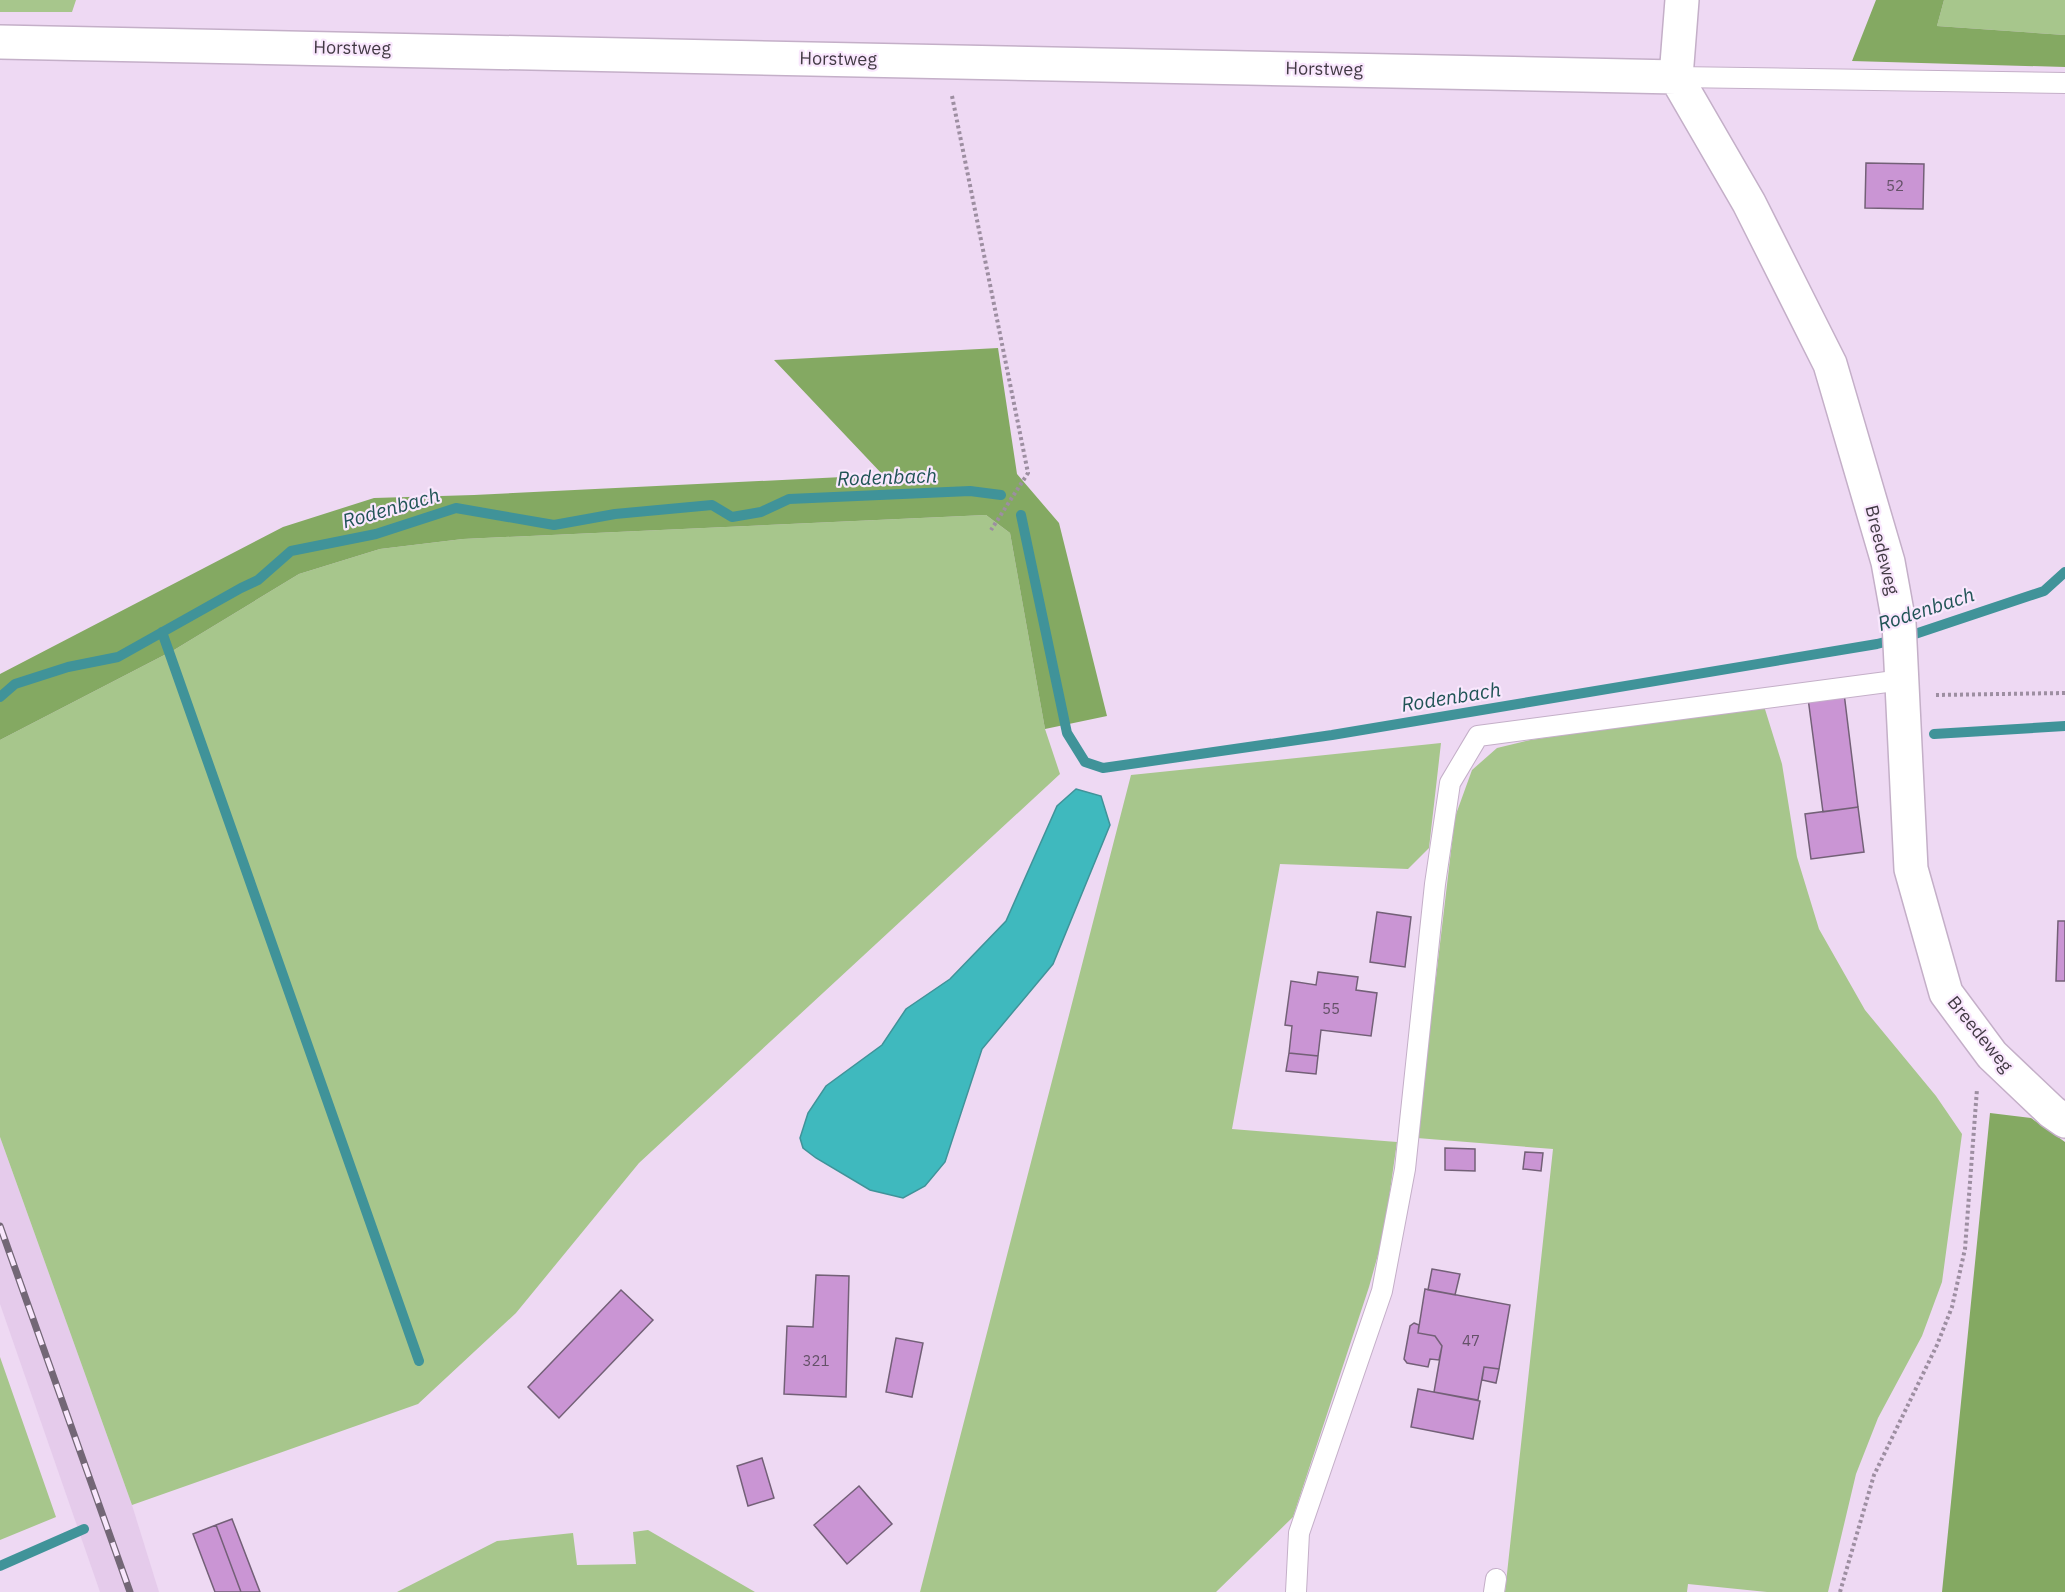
<svg xmlns="http://www.w3.org/2000/svg" width="2065" height="1592" viewBox="0 0 2065 1592" font-family="'IBM Plex Sans',sans-serif">
	<style>
		.built { fill: #e5cbeb }
		.green { fill: #a7c68c }
		.forest { fill: #84a962 }
		.water { fill: #3fb9be; stroke: #409399; stroke-width: 1.5 }
		.lines { fill: none; stroke-linecap: round; stroke-linejoin: round }
		.stream { stroke: #409399; stroke-width: 10 }
		.building { fill: #ca95d4; stroke: #736077; stroke-width: 1.5 }
		.service-casing { stroke: #c4afc8; stroke-width: 22 }
		.minor-casing { stroke: #c4afc8; stroke-width: 36 }
		.path { stroke: #9d8ea1; stroke-width: 4; stroke-dasharray: 3 3; stroke-linecap: butt }
		.service { stroke: #fff; stroke-width: 20 }
		.minor { stroke: #fff; stroke-width: 33 }
		.rail-casing { stroke: #736776; stroke-width: 7 }
		.rail { stroke: #f9e7fd; stroke-width: 4.5; stroke-dasharray: 14; stroke-linecap: butt }
		.labels { text-anchor: middle; stroke-width: 4.5; stroke-linejoin: round; paint-order: stroke }
		.number-label { font-size: 15px; fill: #645168 }
		.street-label { font-size: 18px; fill: #423a44; stroke: #f9e7fd }
		.water-label { font-size: 20px; font-style: italic; fill: #215456; stroke: #f9e7fd }
	</style>
	<rect width="100%" height="100%" fill="#eed9f3"/>
	<path class="built" d="M 0,1137 L 132,1505 L 159,1592 L 100,1592 L 0,1304 Z"/>
	<path class="green" d="M 0,0 L 76,0 L 72,12 L 0,12 Z
		M 1944,0 L 2065,0 L 2065,35 L 1937,26 Z
		M 986,515 L 1010,533 L 1045,729 L 1060,774 L 639,1163 L 516,1313 L 418,1404 L 132,1505 L 0,1137 L 0,740 L 174,650 L 299,574 L 380,549 L 463,539 Z
		M 1764,706 L 1782,764 L 1797,857 L 1819,929 L 1865,1010 L 1936,1096 L 1962,1134 L 1942,1282 L 1922,1336 L 1878,1418 L 1856,1474 L 1828,1592 L 1767,1592 L 1688,1584 L 1687,1592 L 1505,1592 L 1553,1149 L 1417,1138 L 1455,817 L 1472,770 L 1497,748 L 1530,740 Z
		M 1441,743 L 1429,848 L 1408,869 L 1280,864 L 1232,1129 L 1397,1142 L 1384,1233 L 1369,1287 L 1293,1517 L 1216,1592 L 920,1592 L 1131,775 Z
		M 0,1357 L 56,1517 L 0,1540 Z
		M 648,1530 L 755,1592 L 397,1592 L 497,1541 L 573,1533 L 577,1565 L 636,1564 L 633,1532 Z"/>
	<path class="forest" d="M 1876,0 L 1944,0 L 1937,26 L 2065,35 L 2065,67 L 1852,61 Z
		M 998,348 L 1017,474 L 1059,523 L 1107,716 L 1045,729 L 1010,533 L 986,515 L 463,539 L 380,549 L 299,574 L 174,650 L 0,740 L 0,674 L 283,527 L 374,498 L 474,495 L 883,475 L 774,360 Z
		M 1990,1113 L 2031,1118 L 2065,1142 L 2065,1592 L 1942,1592 Z"/>
	<path class="water" d="M 1076,789 L 1101,796 L 1110,825 L 1053,964 L 982,1049 L 945,1162 L 925,1186 L 903,1198 L 870,1190 L 816,1158 L 803,1148 L 800,1138 L 808,1113 L 826,1086 L 882,1045 L 906,1009 L 950,979 L 1006,921 L 1057,806 Z"/>
	<g class="lines">
		<path class="stream" d="M 1021,515 L 1067,733 L 1085,762 L 1103,768 L 1332,735 L 1877,644 L 1912,635 L 2044,591 L 2065,572
			M 162,632 L 419,1361
			M 0,697 L 15,684 L 68,667 L 118,657 L 241,588 L 258,580 L 291,551 L 376,534 L 456,508 L 554,525 L 615,514 L 712,505 L 732,517 L 761,512 L 789,499 L 970,491 L 1001,495
			M 1934,734 L 2065,726
			M 0,1566 L 84,1529"/>
	</g>
	<path class="building" d="M 1866,163 L 1924,164 L 1923,209 L 1865,208 Z
		M 1844,693 L 1858,807 L 1823,812 L 1808,698 Z
		M 1858,807 L 1864,852 L 1811,859 L 1805,814 Z
		M 1377,912 L 1411,917 L 1405,967 L 1370,962 Z
		M 2058,921 L 2065,921 L 2065,981 L 2056,981 Z
		M 1318,972 L 1358,977 L 1356,990 L 1377,993 L 1371,1036 L 1321,1030 L 1318,1056 L 1289,1053 L 1292,1026 L 1285,1025 L 1291,981 L 1316,985 Z
		M 1289,1053 L 1318,1056 L 1316,1074 L 1286,1071 Z
		M 1445,1148 L 1475,1149 L 1475,1171 L 1445,1170 Z
		M 1525,1152 L 1543,1153 L 1541,1171 L 1523,1169 Z
		M 1432,1269 L 1460,1274 L 1455,1295 L 1428,1290 Z
		M 816,1275 L 849,1276 L 846,1397 L 784,1394 L 787,1326 L 813,1327 Z
		M 1425,1289 L 1510,1305 L 1499,1369 L 1484,1367 L 1478,1400 L 1434,1392 L 1442,1346 L 1435,1336 L 1418,1333 Z
		M 621,1290 L 653,1320 L 559,1418 L 528,1387 Z
		M 1414,1323 L 1419,1325 L 1418,1333 L 1435,1336 L 1442,1346 L 1439,1360 L 1430,1359 L 1428,1367 L 1407,1363 L 1404,1359 L 1410,1326 Z
		M 896,1338 L 923,1343 L 912,1397 L 886,1392 Z
		M 1484,1367 L 1499,1369 L 1496,1383 L 1482,1380 Z
		M 1418,1389 L 1480,1401 L 1473,1439 L 1411,1427 Z
		M 762,1458 L 774,1498 L 748,1506 L 737,1466 Z
		M 859,1486 L 892,1524 L 847,1564 L 814,1525 Z
		M 232,1519 L 260,1592 L 241,1592 L 216,1525 Z
		M 216,1525 L 241,1592 L 215,1592 L 193,1534 Z"/>
	<g class="lines">
		<g class="service-casing">
			<path id="service" d="M 1676,77 L 2065,83
				M 1296,1592 L 1299,1533 L 1382,1291 L 1405,1169 L 1435,884 L 1450,783 L 1478,736 L 1902,680
				M 1494,1592 L 1496,1579"/>
		</g>
		<g class="minor-casing">
			<path id="minor" d="M 0,42 L 1676,77
				M 1676,77 L 1749,203 L 1830,364 L 1888,562 L 1899,623 L 1911,869 L 1946,993 L 1992,1055 L 2052,1112 L 2065,1121
				M 1676,77 L 1682,0"/>
		</g>
		<path class="path" d="M 952,96 L 1028,473 L 991,530
			M 1936,695 L 2065,693
			M 1840,1592 L 1874,1475 L 1937,1345 L 1952,1307 L 1965,1249 L 1977,1089"/>
		<use href="#service" class="service"/>
		<use href="#minor" class="minor"/>
		<g class="rail-casing">
			<path id="rail" d="M 0,1226 L 130,1592"/>
		</g>
		<use href="#rail" class="rail"/>
	</g>
	<g class="labels">
		<g class="number-label">
			<text x="1895" y="191">52</text>
			<text x="1331" y="1014">55</text>
			<text x="1471" y="1346">47</text>
			<text x="816" y="1366">321</text>
		</g>
		<g class="street-label">
			<text transform="translate(352 48) rotate(1)" y="6">Horstweg</text>
			<text transform="translate(838 59) rotate(1)" y="6">Horstweg</text>
			<text transform="translate(1324 69) rotate(1)" y="6">Horstweg</text>
			<text transform="translate(1882 550) rotate(76)" y="6">Breedeweg</text>
			<text transform="translate(1980 1034) rotate(51)" y="6">Breedeweg</text>
		</g>
		<g class="water-label">
			<text transform="translate(887 477) rotate(-2)" y="7">Rodenbach</text>
			<text transform="translate(391 508) rotate(-16)" y="7">Rodenbach</text>
			<text transform="translate(1926 609) rotate(-18)" y="7">Rodenbach</text>
			<text transform="translate(1451 697) rotate(-9)" y="7">Rodenbach</text>
		</g>
	</g>
</svg>
